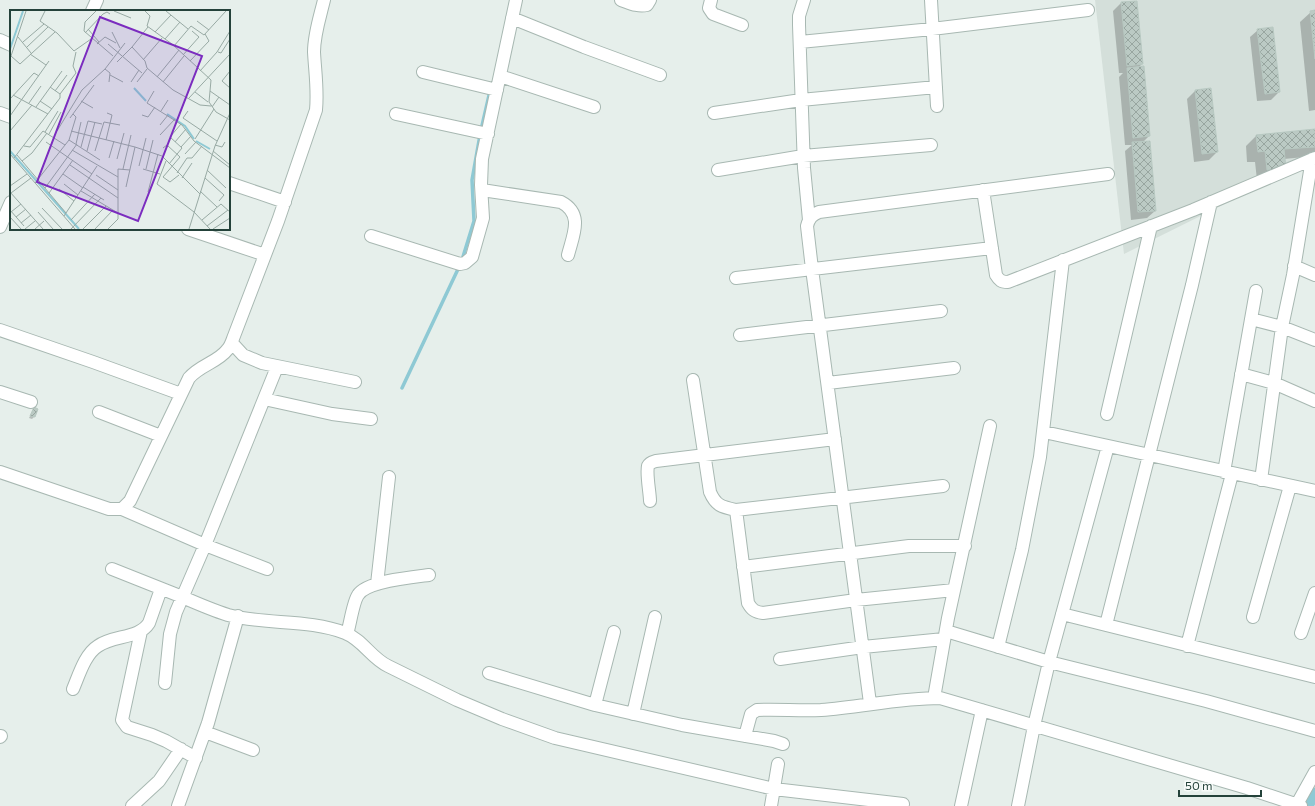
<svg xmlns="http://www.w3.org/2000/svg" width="1315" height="806" viewBox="0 0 1315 806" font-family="Commissioner,sans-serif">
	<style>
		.built { fill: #d4dfda }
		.shadow { fill: #0003 }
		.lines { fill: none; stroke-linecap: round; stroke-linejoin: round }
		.stream { stroke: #8ec9d4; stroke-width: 3.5 }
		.canal { stroke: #8ec9d4; stroke-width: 11 }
		.building { fill: url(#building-cross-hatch); stroke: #b8c9c2 }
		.minor-casing { stroke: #a8b8b2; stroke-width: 14 }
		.minor { stroke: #fff; stroke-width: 12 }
		.inset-river { fill: none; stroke: #8ec9d4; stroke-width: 2 }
		.inset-road { fill: none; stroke: #98aaa4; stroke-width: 1 }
		.view { fill: #7b2cbf; fill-opacity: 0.15; stroke: #7b2cbf; stroke-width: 2 }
		.inset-edge { fill: none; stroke: #24423a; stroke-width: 2 }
	</style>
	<defs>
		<pattern id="building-cross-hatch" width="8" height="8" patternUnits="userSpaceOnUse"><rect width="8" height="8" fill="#bbcac4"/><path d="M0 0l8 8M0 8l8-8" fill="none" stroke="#98a6a0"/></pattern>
	</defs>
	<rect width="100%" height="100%" fill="#e6efeb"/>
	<path class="built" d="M 1095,0 L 1315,0 L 1315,159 L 1124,254 Z"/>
	<path class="shadow" d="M 1136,2 L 1142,64 L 1138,68 L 1149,136 L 1142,143 L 1155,211 L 1147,218 L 1131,220 L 1125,151 L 1132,145 L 1125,145 L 1119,77 L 1123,73 L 1119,73 L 1113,11 L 1121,3 Z
		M 1315,11 L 1315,110 L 1309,111 L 1300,22 L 1311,12 Z
		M 1258,30 L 1279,92 L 1271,100 L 1257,101 L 1250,37 Z
		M 1210,89 L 1217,152 L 1209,160 L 1194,162 L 1187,99 L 1195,91 Z
		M 1315,130 L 1315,156 L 1284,159 L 1285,167 L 1257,180 L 1255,162 L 1247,162 L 1246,146 L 1256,136 Z
		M 34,408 L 34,417 L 32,419 L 29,418 Z"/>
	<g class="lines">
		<path class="stream" d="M 481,130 L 490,91
			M 462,260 L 474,221 L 472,180 L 480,135
			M 402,388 L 459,267"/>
		<path class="canal" d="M 1308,806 L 1315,793"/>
	</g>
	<path class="building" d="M 1137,1 L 1143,64 L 1127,66 L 1121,2 Z
		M 1315,10 L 1315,59 L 1310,11 Z
		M 1273,27 L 1280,92 L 1265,94 L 1257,29 Z
		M 1144,66 L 1150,136 L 1133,138 L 1127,68 Z
		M 1211,88 L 1218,152 L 1202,154 L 1195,90 Z
		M 1315,129 L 1315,147 L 1284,149 L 1286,168 L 1267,170 L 1265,151 L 1258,152 L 1256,135 Z
		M 1150,141 L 1156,211 L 1138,212 L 1132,142 Z
		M 34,407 L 38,409 L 35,417 L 30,416 Z"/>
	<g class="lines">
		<g class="minor-casing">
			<path id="minor" d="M 621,0 C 630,3 637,7 647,5 L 650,0
				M 711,0 L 709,8 L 713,14 L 742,25
				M 804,0 L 799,16 L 799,25 L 804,168 L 809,220
				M 931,0 L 937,106
				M 92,11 L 97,0
				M 512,18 L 584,47 L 660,75
				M 0,40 L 11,45
				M 800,42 L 932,29 L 1088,10
				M 423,72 L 497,90
				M 500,76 L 594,107
				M 0,113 L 11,117
				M 714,113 L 801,100 L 936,87
				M 396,114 L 488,134
				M 718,170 L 803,156 L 931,145
				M 229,183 L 285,202
				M 482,190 L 561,202 C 584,214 573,235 568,255
				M 983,190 L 996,275 C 999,280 1001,282 1008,282 L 1193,210 L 1315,158
				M 0,227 L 11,202
				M 188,229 L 265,255
				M 371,236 L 460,264 L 465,263 L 472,257 L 483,218 L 481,185 L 482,159 L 516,0
				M 1294,266 L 1315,275
				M 736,278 L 992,248
				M 1251,319 L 1282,327 L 1315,340
				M 0,330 L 93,362 L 181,394
				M 740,335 L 941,311
				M 232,343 L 243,355 L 262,363 L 355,382
				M 1241,374 L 1274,383 L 1315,401
				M 693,380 L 710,492 C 716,506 722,507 736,510 L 943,486
				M 828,383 L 954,368
				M 0,392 L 31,402
				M 264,399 L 332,414 L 371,419
				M 99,412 L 161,436
				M 1107,414 L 1151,226
				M 1044,432 L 1315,491
				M 0,472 L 109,509 L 122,509 L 130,501 L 189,378 C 200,365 218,362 227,350 C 231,346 232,341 234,336 L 278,221 L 316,110 C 318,90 315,71 314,52 C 314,34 320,17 324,0
				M 1224,472 L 1256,291
				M 1261,480 L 1282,327 L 1293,275 L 1312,159
				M 650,501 C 650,493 646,474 648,466 C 650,462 653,462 656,461 L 835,439
				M 122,509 L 205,545 L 267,569
				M 736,510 L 748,603 C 752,610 755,612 763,613 L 856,600 L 954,590
				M 743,567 L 909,546 L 965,546
				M 112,569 C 135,578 157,587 180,596 C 196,603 212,610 228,615 C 266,625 309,619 345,633 C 363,640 371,658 388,666 L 457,700 L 502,719 L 555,738 L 774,789 L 903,804
				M 377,584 L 389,477
				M 1062,614 L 1315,677
				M 1253,617 L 1290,486
				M 1106,625 L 1192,285 L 1211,202
				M 141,631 L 122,720 L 127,727 L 152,735 L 166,741 L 196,758
				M 946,631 L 1049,662 L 1206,701 L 1315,731
				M 1301,633 L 1315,593
				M 347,634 C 350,625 353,602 358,595 C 367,581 413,577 429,575
				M 1187,646 L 1232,474
				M 998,647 L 1022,550 L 1040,457 L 1063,260
				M 780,659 L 863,647 L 944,639
				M 489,673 L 595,705 L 682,725 L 774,741 L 783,744
				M 165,683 L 170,634 L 176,612 L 205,545 L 277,367
				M 73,689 C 79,675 85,654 98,646 C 113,635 139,639 149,623 L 161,589
				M 934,698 L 948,618 L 990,426
				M 870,703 L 812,269 L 807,226 C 809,218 812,215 819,212 L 1108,174
				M 595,705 L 614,632
				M 633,714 L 655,617
				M 205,732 L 253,750
				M 745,736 L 751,714 L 757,710 C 778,709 800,711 821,710 C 861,707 900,698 940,698 L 1247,788 L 1301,806
				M 0,737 L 1,736
				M 132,806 L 159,781 L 181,749
				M 178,806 L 208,723 L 238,616
				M 771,806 L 778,764
				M 961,806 L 982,710
				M 1018,806 L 1034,726 L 1049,662 L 1108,446
				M 1296,806 L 1315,772"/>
		</g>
		<use href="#minor" class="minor"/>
	</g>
	<g transform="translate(10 10)">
		<rect width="220" height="220" fill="#e6efeb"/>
		<path class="inset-river" d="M 0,39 L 13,1M 124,78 L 136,91M 157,104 L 175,116 L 184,129M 186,131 L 200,139M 0,141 L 69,219"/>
		<path class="inset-road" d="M 35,1 L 30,11 L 47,23 L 64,41 L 81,29M 86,1 L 75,12 L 74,21 L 103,46M 104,1 L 121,8M 135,1 L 140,6 L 137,16 L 162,34 L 201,70 L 199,92 L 206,102 L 220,110M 156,1 L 178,19M 187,11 L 199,20M 138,17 L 122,37 L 135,51 L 137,58 L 163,80 L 190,95 L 201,96M 78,19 L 89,32M 102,22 L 110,38M 145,22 L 161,5M 75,23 L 93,4 L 97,2 L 100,4M 8,27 L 21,43M 155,29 L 170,12M 13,32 L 34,14M 87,34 L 95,27 L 106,33M 98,34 L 132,63M 164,36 L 181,16 L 194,25 L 216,1M 17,37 L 38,17M 208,42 L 211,43 L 220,29M 20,44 L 36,55M 173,45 L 189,27 L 182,21M 1,46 L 10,54 L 45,22M 0,49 L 16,1M 133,50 L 152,28M 180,51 L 199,31 L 195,24M 107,52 L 122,37M 95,59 L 100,63 L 99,72M 190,61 L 207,42 L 220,21M 220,61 L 212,71 L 220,78M 100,65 L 113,72M 147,67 L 169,40M 121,72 L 129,60M 127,72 L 137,59M 153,72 L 174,46M 45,81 L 57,65M 144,81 L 137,93 L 172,115 L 184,131 L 220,158M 200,81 L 220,95M 185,82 L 198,92M 50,84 L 66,63 L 63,56 L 66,42M 3,85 L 38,104M 179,88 L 220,44M 0,89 L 24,63 L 29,66M 30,91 L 42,99M 71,91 L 83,98M 19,93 L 31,76M 26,97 L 52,61M 202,97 L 209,87M 151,101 L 158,90M 178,101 L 173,108 L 207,131M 132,105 L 138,107 L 145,97M 0,106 L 39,51M 60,108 L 84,75M 150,115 L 158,105M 0,121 L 22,95M 47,121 L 72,80 L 95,59 L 115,33M 61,121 L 125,137 L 116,177M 35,122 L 48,101M 39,124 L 51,102M 150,125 L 165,109M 185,129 L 204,99M 59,130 L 90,150M 96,130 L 102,105 L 97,103M 36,132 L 82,164M 165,132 L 176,119M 66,134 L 71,112M 205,135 L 212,137 L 215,132M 14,136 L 20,137 L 33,121 L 55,135M 71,137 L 78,111 L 92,114M 125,137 L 152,146 L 190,184M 171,137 L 181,126M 62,140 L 108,167M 77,141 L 85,112M 85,141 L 94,112 L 110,115M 203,141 L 220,155M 0,144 L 65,219M 175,144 L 186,132M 7,145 L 56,203M 4,148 L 50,88 L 50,84 L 40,77M 99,148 L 104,131M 107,149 L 114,123M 12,151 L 22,143 L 37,123M 156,151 L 147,174 L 184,202 L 200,219M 159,154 L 172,138 L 160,127 L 171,114M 60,155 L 108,188M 129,156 L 136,128M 113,159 L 121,125M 133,159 L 150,164M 136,159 L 143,130M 197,160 L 216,178M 167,163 L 177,148 L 182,148 L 192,136M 53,164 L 73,178M 86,165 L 108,180M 153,167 L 170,147 L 157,135 L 153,138M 153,167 L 160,172 L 169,165M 172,168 L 182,153M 195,168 L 214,185 L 209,191M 25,173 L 59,130 L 66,107 L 63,104M 54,174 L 68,185M 0,176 L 17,164M 73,177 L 94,190M 35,178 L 67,134M 49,179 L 64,191M 71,181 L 108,203M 190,181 L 207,197M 0,182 L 33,219M 138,182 L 148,144M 1,183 L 21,168M 39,183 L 63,150M 32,198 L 52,219M 0,200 L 14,216M 1,202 L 11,194M 28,202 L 43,219M 54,206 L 87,156M 0,207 L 11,219M 6,207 L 16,199M 61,210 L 85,184M 192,210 L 211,194 L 220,202M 11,213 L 21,205M 197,216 L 218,200M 15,219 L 25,211M 25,219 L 34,211M 61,219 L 91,188M 73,219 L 96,196M 85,219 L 103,200M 98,219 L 108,209 L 108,159 L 120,160M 179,219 L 205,136 L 220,103M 203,219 L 220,208"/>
		<path class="view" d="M 90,7 L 192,46 L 128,211 L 27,172 Z"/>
		<rect width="220" height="220" class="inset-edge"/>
	</g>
	<path d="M1179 790v6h82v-6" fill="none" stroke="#24423a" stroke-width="2"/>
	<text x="1185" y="790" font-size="12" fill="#24423a" stroke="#f7fbf9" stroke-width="3" paint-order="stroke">50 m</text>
</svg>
